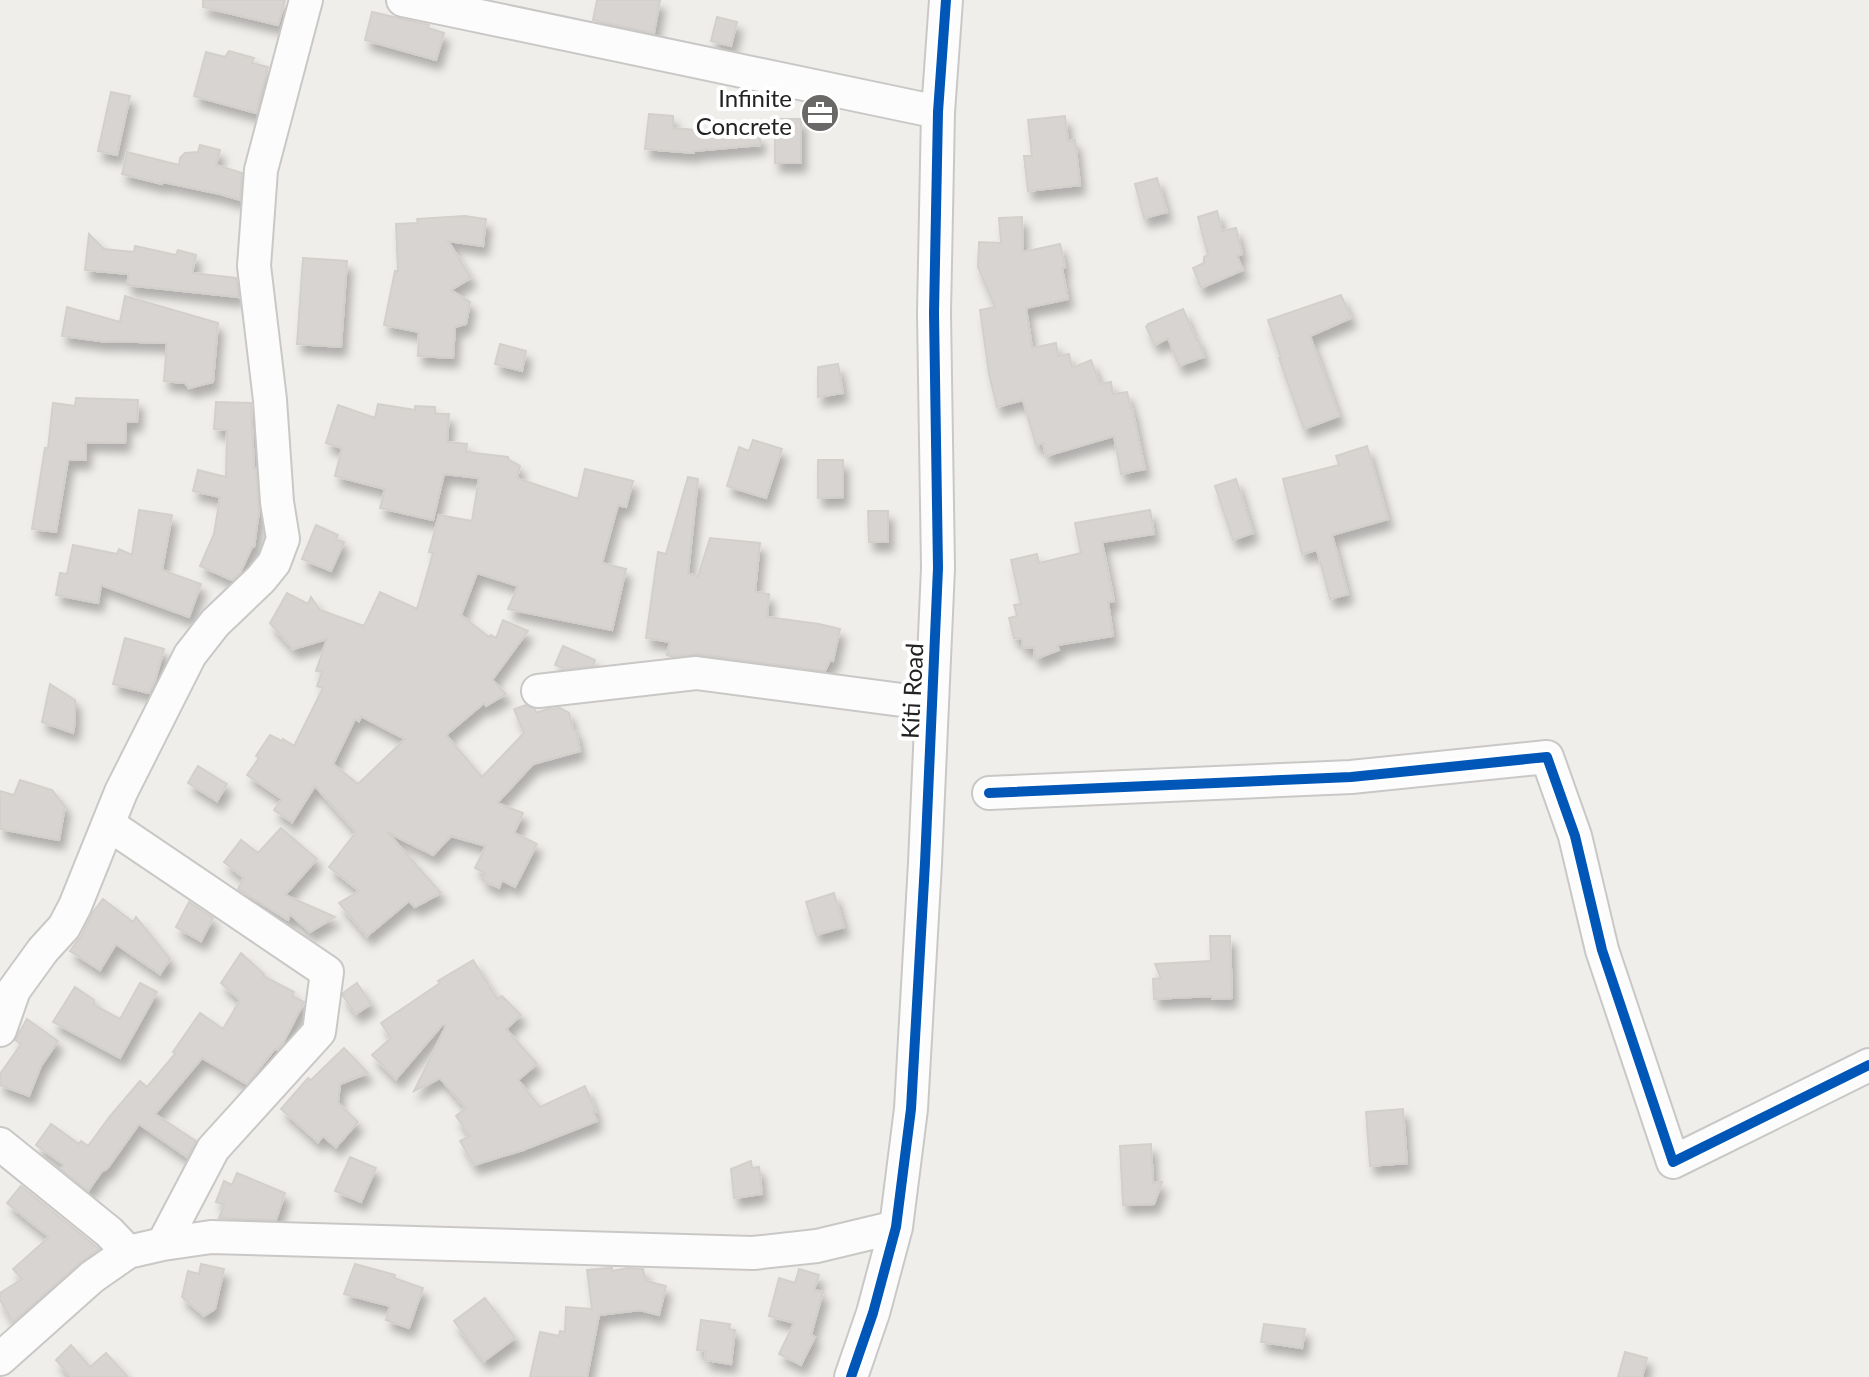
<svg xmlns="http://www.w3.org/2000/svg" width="1869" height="1377" viewBox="0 0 1869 1377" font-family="Lato,sans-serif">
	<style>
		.building { fill: #d7d4d2; stroke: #d3d0cc; stroke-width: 2; fill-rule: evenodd; filter: url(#shadow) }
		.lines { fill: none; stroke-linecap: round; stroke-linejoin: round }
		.minor-casing { stroke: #c9c8c7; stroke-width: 36 }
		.minor { stroke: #fdfcfc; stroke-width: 32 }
		.cycleway-casing { stroke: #fff; stroke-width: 15 }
		.cycleway { stroke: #0057b8; stroke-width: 10 }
		.labels { text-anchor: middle; stroke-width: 8; stroke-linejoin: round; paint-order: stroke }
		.poi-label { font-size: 24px; fill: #222; stroke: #fff; text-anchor: end }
		.street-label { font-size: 24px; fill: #222; stroke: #fff }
	</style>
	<defs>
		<filter id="shadow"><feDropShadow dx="5" dy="9" stdDeviation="4" flood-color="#0004"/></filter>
	</defs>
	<rect width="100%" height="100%" fill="#f0eeeb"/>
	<path class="building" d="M 203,0 L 285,0 L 278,25 L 203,7 Z
		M 597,0 L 660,0 L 654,33 L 593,20 Z
		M 372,12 L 429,25 L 428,28 L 444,33 L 436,60 L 365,40 Z
		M 717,17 L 737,22 L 731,46 L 711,41 Z
		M 229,51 L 254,58 L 252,63 L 268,67 L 256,113 L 194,96 L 206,52 L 225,57 Z
		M 111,92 L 130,96 L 117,155 L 98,151 Z
		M 649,114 L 673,116 L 673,128 L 720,132 L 720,127 L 738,125 L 739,133 L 760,135 L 760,145 L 694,151 L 694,153 L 645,149 Z
		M 1065,116 L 1068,141 L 1075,140 L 1080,185 L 1028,191 L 1024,156 L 1032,156 L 1028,120 Z
		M 775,119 L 801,119 L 801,163 L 775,163 Z
		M 200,145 L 220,150 L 216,165 L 242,173 L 240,200 L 220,194 L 163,182 L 162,184 L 122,174 L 127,152 L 179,165 L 180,158 L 185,153 L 198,152 Z
		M 1157,178 L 1167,212 L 1144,218 L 1135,184 Z
		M 1217,211 L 1222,231 L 1236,228 L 1242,254 L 1237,256 L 1243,270 L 1201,288 L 1193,268 L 1204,263 L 1204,257 L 1208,255 L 1198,217 Z
		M 465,216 L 486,219 L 483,246 L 448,241 L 471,278 L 451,290 L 470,302 L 466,324 L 455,327 L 453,358 L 418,356 L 419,332 L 384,325 L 395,271 L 398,271 L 396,224 L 418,223 L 417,219 Z
		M 1022,217 L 1023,252 L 1060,244 L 1065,267 L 1062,268 L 1068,299 L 1026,308 L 1032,348 L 1056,343 L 1058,356 L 1069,354 L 1072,368 L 1091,360 L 1100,384 L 1111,382 L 1113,394 L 1127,392 L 1131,408 L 1132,408 L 1145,469 L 1121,474 L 1114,436 L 1046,456 L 1043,443 L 1036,445 L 1023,400 L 997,407 L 989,374 L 980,310 L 995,307 L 978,267 L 979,242 L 1001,243 L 999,218 Z
		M 89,234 L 104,249 L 134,252 L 135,246 L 176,255 L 178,250 L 196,255 L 192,273 L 236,278 L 239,297 L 127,285 L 129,274 L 85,270 Z
		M 303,258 L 347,261 L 341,347 L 297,344 Z
		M 1341,295 L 1351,318 L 1310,336 L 1339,416 L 1304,429 L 1279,358 L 1281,358 L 1268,320 Z
		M 125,296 L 218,323 L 213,382 L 189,388 L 185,383 L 164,381 L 167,343 L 108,341 L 107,342 L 62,336 L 67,307 L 120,322 Z
		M 1183,309 L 1196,340 L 1198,339 L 1204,357 L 1179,366 L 1168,338 L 1155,345 L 1146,327 L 1148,324 Z
		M 500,344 L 526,351 L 522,371 L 495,364 Z
		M 838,364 L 843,393 L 818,397 L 818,367 Z
		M 76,398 L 138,400 L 137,422 L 126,422 L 125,443 L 86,442 L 86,460 L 68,460 L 56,532 L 32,529 L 45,448 L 48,448 L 53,403 L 75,406 Z
		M 216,402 L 251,403 L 254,469 L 256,468 L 259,511 L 254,547 L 252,547 L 240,573 L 232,580 L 200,566 L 214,534 L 220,497 L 193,491 L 198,470 L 226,477 L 227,430 L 214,429 Z
		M 378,404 L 415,410 L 415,406 L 435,407 L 435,414 L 449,414 L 447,442 L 467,444 L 466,452 L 508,457 L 509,460 L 520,466 L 517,478 L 578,499 L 585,469 L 633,481 L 626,507 L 618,505 L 602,563 L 626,569 L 612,630 L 508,609 L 518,586 L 477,573 L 461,615 L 489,637 L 491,635 L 496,638 L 503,620 L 528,631 L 492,680 L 506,694 L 486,706 L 484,703 L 446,735 L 482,777 L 524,733 L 514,709 L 526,705 L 535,709 L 536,713 L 547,709 L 560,708 L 569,713 L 573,730 L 576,730 L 580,751 L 533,764 L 497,803 L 523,813 L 514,833 L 537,844 L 515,887 L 502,880 L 499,888 L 482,880 L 485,873 L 475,868 L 486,846 L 451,836 L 433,855 L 387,832 L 441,893 L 415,907 L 409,901 L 367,936 L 339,903 L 359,891 L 329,867 L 356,832 L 315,786 L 292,822 L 274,810 L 282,799 L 247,775 L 259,758 L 256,756 L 270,735 L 282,741 L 283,739 L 294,746 L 323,688 L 317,686 L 322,672 L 316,671 L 327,639 L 293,649 L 270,623 L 287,593 L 308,604 L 311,597 L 320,610 L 364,626 L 380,592 L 417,609 L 433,553 L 429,552 L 439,515 L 472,521 L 479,478 L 444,474 L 433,520 L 380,508 L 385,489 L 335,476 L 342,448 L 326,443 L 338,405 L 375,418 ZM 361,716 L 405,739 L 358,784 L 333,764 L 355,719 L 359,721 Z
		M 753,440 L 782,449 L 766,498 L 727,486 L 739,447 L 749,451 Z
		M 1367,446 L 1388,519 L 1332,535 L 1348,594 L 1330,599 L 1317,550 L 1302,554 L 1283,479 L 1339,465 L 1336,456 Z
		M 818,460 L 843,460 L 843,497 L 818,498 Z
		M 688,477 L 698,479 L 688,574 L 698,576 L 710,538 L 760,543 L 755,592 L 769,594 L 767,617 L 819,624 L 840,629 L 833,661 L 830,660 L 825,671 L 698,654 L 672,657 L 667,655 L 670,642 L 646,638 L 658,552 L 666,554 Z
		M 1236,479 L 1253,533 L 1233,540 L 1215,486 Z
		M 139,510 L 172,515 L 162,570 L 201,584 L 189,617 L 101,585 L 98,603 L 56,595 L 60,573 L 67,574 L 73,545 L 117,554 L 119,549 L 132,555 Z
		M 1150,510 L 1154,534 L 1102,542 L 1114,601 L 1108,602 L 1113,636 L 1057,645 L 1059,650 L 1035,659 L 1034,647 L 1022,648 L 1022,639 L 1014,638 L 1009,618 L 1017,616 L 1014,605 L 1021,604 L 1011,560 L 1037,554 L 1039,563 L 1081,553 L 1075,523 Z
		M 868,511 L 888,511 L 888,542 L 869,542 Z
		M 316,525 L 338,535 L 336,540 L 344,542 L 331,571 L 302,559 Z
		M 125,638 L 164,649 L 155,681 L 149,693 L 113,684 Z
		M 563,646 L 595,660 L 593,666 L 566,669 L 555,665 Z
		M 50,684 L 75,700 L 75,722 L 73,733 L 42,722 Z
		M 198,766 L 227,784 L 217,801 L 188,783 Z
		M 20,780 L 52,790 L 65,806 L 59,840 L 0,829 L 0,791 L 14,795 Z
		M 281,828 L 317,859 L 285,895 L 335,917 L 310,932 L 290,914 L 288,920 L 238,889 L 244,878 L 224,862 L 241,840 L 258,853 Z
		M 834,893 L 844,927 L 816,935 L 806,902 Z
		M 103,899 L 133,922 L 136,917 L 170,959 L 160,974 L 116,944 L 100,970 L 70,951 L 81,936 L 93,912 Z
		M 189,902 L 213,918 L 201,941 L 176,927 Z
		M 1210,936 L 1230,936 L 1232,998 L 1212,999 L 1212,996 L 1154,999 L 1153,979 L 1161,978 L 1155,964 L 1211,961 Z
		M 241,953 L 264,974 L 263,976 L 294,992 L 292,996 L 304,1002 L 283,1043 L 277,1050 L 275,1049 L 247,1084 L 202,1058 L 155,1114 L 196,1141 L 187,1157 L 139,1124 L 107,1169 L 102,1171 L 88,1191 L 61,1169 L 64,1165 L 36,1145 L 51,1124 L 79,1144 L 81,1141 L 88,1146 L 110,1116 L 140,1081 L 147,1087 L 175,1054 L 173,1052 L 200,1013 L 223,1029 L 240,1000 L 221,983 Z
		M 473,960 L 497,999 L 502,996 L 521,1015 L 506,1029 L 537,1064 L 518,1080 L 540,1107 L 585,1086 L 596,1112 L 593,1112 L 597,1121 L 523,1150 L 474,1165 L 460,1141 L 470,1136 L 456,1116 L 466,1108 L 440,1078 L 414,1091 L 446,1026 L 443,1024 L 396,1079 L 372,1055 L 391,1038 L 381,1023 L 440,983 L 438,981 Z
		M 140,983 L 157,992 L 120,1058 L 53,1022 L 75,987 L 94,1000 L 94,1005 L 120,1019 Z
		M 357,983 L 371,1004 L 356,1014 L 343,996 L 343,993 Z
		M 27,1019 L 58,1041 L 41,1066 L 29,1096 L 0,1085 L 0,1074 L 21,1044 L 15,1040 Z
		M 344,1048 L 368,1073 L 340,1084 L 338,1103 L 358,1122 L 336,1147 L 323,1136 L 318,1142 L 281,1109 L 308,1078 L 311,1080 Z
		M 1403,1109 L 1407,1163 L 1370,1166 L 1366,1112 Z
		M 1151,1144 L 1153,1183 L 1162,1182 L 1154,1204 L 1123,1205 L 1120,1146 Z
		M 350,1157 L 376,1168 L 361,1202 L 335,1191 Z
		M 751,1161 L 752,1168 L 759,1167 L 762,1194 L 734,1198 L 731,1169 Z
		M 237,1173 L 285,1193 L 276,1220 L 219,1218 L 224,1205 L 216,1202 L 224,1181 L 232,1185 Z
		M 21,1186 L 99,1249 L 80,1263 L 13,1322 L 0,1300 L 0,1293 L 22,1279 L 13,1269 L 49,1237 L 7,1203 Z
		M 201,1264 L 224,1269 L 215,1309 L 204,1316 L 182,1297 L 188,1271 L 199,1274 Z
		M 355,1264 L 395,1275 L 394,1278 L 423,1288 L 409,1328 L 386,1320 L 390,1306 L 344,1294 Z
		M 608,1268 L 612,1268 L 612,1271 L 627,1268 L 643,1269 L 646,1281 L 666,1286 L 659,1315 L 640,1310 L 599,1315 L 587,1377 L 530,1377 L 540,1332 L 559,1336 L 560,1331 L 565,1332 L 566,1307 L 592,1309 L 587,1270 Z
		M 799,1269 L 819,1275 L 814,1290 L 823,1292 L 811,1335 L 815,1337 L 801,1365 L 779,1354 L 794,1323 L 769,1316 L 779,1278 L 795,1283 Z
		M 485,1298 L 515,1338 L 484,1361 L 454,1321 Z
		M 701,1320 L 730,1324 L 729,1329 L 735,1330 L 731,1364 L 705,1360 L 706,1351 L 697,1350 Z
		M 1264,1324 L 1305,1329 L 1302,1348 L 1261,1342 Z
		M 71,1345 L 90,1367 L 106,1353 L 128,1377 L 71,1377 L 56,1360 Z
		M 1625,1352 L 1647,1358 L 1642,1377 L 1618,1377 Z"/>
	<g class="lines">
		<g class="minor-casing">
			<path id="minor" d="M 403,0 L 938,112
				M 538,691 L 696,673 L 932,704
				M 989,793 L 1351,777 L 1547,757 L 1575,836 L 1602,950 L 1673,1162 L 1869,1065
				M 108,824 L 327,972 L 319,1032 L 213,1149 L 163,1244
				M 0,1030 L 14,990 L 43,950 L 64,927 L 75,906 L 121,792 L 190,655 L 215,623 L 261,579 L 274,563 L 283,539 L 277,502 L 270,400 L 254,266 L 261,170 L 306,0
				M 0,1144 L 109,1232 L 128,1252
				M 0,1359 L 92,1277 L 128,1252 L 163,1244 L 211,1237 L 753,1253 L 817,1246 L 896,1227
				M 851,1377 L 873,1313 L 896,1227 L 911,1109 L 925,863 L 938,568 L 934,313 L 938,112 L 946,0"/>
		</g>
		<use href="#minor" class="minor"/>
		<g class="cycleway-casing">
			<path id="cycleway" d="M 989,793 L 1351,777 L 1547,757 L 1575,836 L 1602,950 L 1673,1162 L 1869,1065
				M 851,1377 L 873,1313 L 896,1227 L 911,1109 L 925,863 L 938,568 L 934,313 L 938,112 L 946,0"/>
		</g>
		<use href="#cycleway" class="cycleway"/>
	</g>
	<defs>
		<g id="office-disc" transform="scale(2)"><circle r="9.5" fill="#6a6968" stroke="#fff"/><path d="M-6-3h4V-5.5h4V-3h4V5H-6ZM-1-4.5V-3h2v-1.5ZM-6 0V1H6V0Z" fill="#fff"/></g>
	</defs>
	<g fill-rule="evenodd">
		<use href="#office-disc" x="820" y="113"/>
	</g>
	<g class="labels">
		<g class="poi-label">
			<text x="792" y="107">Infinite<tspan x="792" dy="28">Concrete</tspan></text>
		</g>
		<g class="street-label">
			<text transform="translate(913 691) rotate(-87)" y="8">Kiti Road</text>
		</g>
	</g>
</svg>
